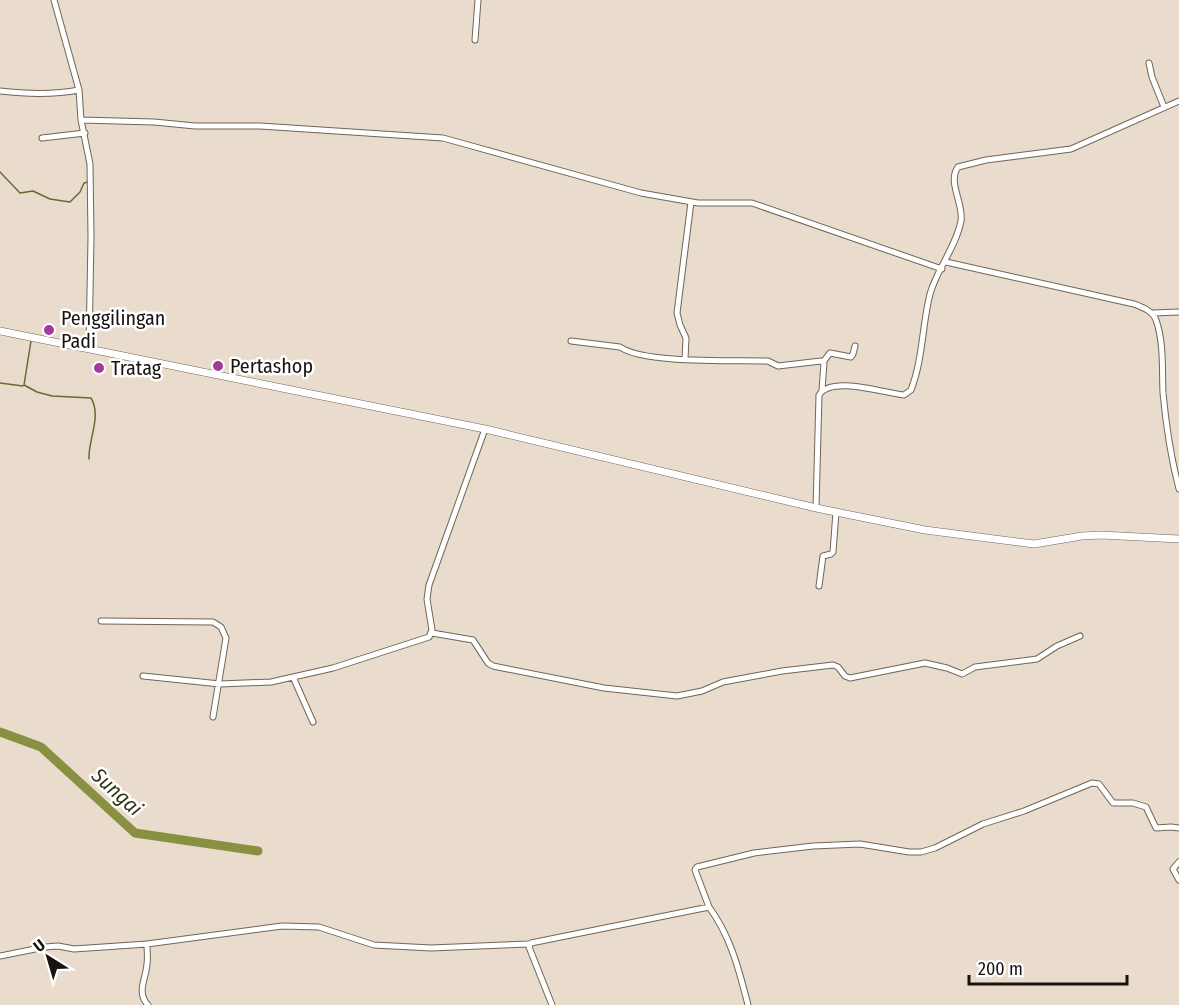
<svg xmlns="http://www.w3.org/2000/svg" width="1179" height="1005" viewBox="0 0 1179 1005" font-family="'Fira Sans Condensed',sans-serif">
	<style>
		.lines { fill: none; stroke-linecap: round; stroke-linejoin: round }
		.stream { stroke: #686a32; stroke-width: 1.5 }
		.river { stroke: #8a9042; stroke-width: 9 }
		.minor-casing { stroke: #706558; stroke-width: 7 }
		.tertiary-casing { stroke: #706558; stroke-width: 8 }
		.minor { stroke: #fff; stroke-width: 5 }
		.tertiary { stroke: #fff; stroke-width: 7 }
		.poi-dot { fill: #a23a9c; stroke: #fff; stroke-width: 2 }
		.labels { text-anchor: middle; stroke-width: 5; stroke-linejoin: round; paint-order: stroke }
		.poi-label { font-size: 20px; fill: #18130e; stroke: #fff; text-anchor: start }
		.water-label { font-size: 21px; font-style: italic; fill: #323512; stroke: #fff }
	</style>
	<rect width="100%" height="100%" fill="#e9dccd"/>
	<g class="lines">
		<path class="stream" d="M 0,172 L 20,193 L 33,191 L 50,199 L 70,202 L 80,192 L 84,183 L 88,182
			M 31,341 L 24,385 L 37,392 L 52,396 L 91,398 C 102,416 88,440 89,459
			M 0,383 L 23,386"/>
		<path class="river" d="M 0,732 L 41,747 L 135,833 L 258,851"/>
		<g class="minor-casing">
			<path id="minor" d="M 54,0 L 79,90 L 81,120 L 90,164 L 91,237 L 89,348
				M 475,40 L 478,0
				M 1149,63 L 1152,77 L 1164,107
				M 0,91 C 26,94 53,95 79,90
				M 81,120 L 154,122 L 195,126 L 260,126 L 443,138 L 641,193 L 698,203 L 752,203 L 942,269
				M 42,138 L 85,133
				M 946,262 L 1134,304 C 1142,307 1153,311 1156,320 C 1164,342 1162,370 1163,393 C 1166,425 1171,458 1179,489
				M 1153,313 L 1179,312
				M 571,341 L 620,347 C 644,364 735,360 768,361 L 778,366 L 821,361 L 824,363 L 822,390
				M 685,359 L 686,338 L 680,325 L 677,313 L 691,202
				M 823,362 L 830,353 L 851,357 L 853,354 L 855,346
				M 816,508 L 819,395 C 831,375 884,393 904,395 L 911,390 C 923,359 922,326 930,294 C 937,269 956,247 961,221 C 964,204 947,182 958,167 L 986,160 L 1071,149 L 1179,101
				M 819,586 L 823,556 L 831,554 L 833,552 L 836,512
				M 101,621 L 213,622 L 221,627 L 226,638 L 213,717
				M 432,633 L 473,640 L 488,663 L 493,666 L 604,688 L 677,696 L 702,691 L 723,682 L 782,671 L 833,665 L 838,667 L 845,676 L 850,678 L 925,663 L 947,668 L 962,674 L 975,667 L 1037,659 L 1057,646 L 1080,636
				M 143,676 L 220,684 L 271,682 L 333,668 L 429,637 L 432,630 L 427,599 L 429,585 L 485,429
				M 293,677 L 313,722
				M 1179,862 L 1173,869 L 1179,880
				M 709,907 L 695,870 L 697,867 L 754,853 L 813,846 L 860,844 L 909,852 L 921,852 L 935,848 L 983,824 L 1024,811 L 1092,783 L 1099,784 L 1113,803 L 1133,803 L 1146,807 L 1156,828 L 1171,827 L 1179,828
				M 147,944 L 282,926 L 319,927 L 374,945 L 431,948 L 529,944
				M 0,956 L 45,947 L 58,946 L 74,949 L 147,944 C 147,951 148,958 147,964 C 146,979 136,992 148,1005
				M 552,1005 L 529,947 L 531,943 L 709,907 C 731,937 739,970 748,1005"/>
		</g>
		<g class="tertiary-casing">
			<path id="tertiary" d="M 0,331 L 485,429 L 816,508 L 925,530 L 1034,544 L 1082,536 L 1101,535 L 1179,539"/>
		</g>
		<use href="#minor" class="minor"/>
		<use href="#tertiary" class="tertiary"/>
	</g>
	<g class="poi-dot">
		<circle cx="49" cy="330" r="6"/>
		<circle cx="218" cy="366" r="6"/>
		<circle cx="99" cy="368" r="6"/>
	</g>
	<g class="labels">
		<g class="poi-label">
			<text x="61" y="325">Penggilingan<tspan x="61" dy="23">Padi</tspan></text>
			<text x="230" y="373">Pertashop</text>
			<text x="111" y="375">Tratag</text>
		</g>
		<g class="water-label">
			<text transform="translate(117 792) rotate(42)" y="7">Sungai</text>
		</g>
	</g>
	<g transform="translate(48 957) rotate(323)" stroke="#ffffff" stroke-width="4.5" paint-order="stroke">
	<path d="M0-4.5L10 22L0 15L-10 22Z" fill="#18130e"/>
	<text y="-9" font-size="16" font-weight="bold" text-anchor="middle" fill="#18130e">U</text>
	</g>
	<path d="M969 975v9h158v-9" fill="none" stroke="#18130e" stroke-width="3"/>
	<text x="978" y="975" font-size="18" fill="#18130e" stroke="#ffffff" stroke-width="4.5" paint-order="stroke">200 m</text>
</svg>
